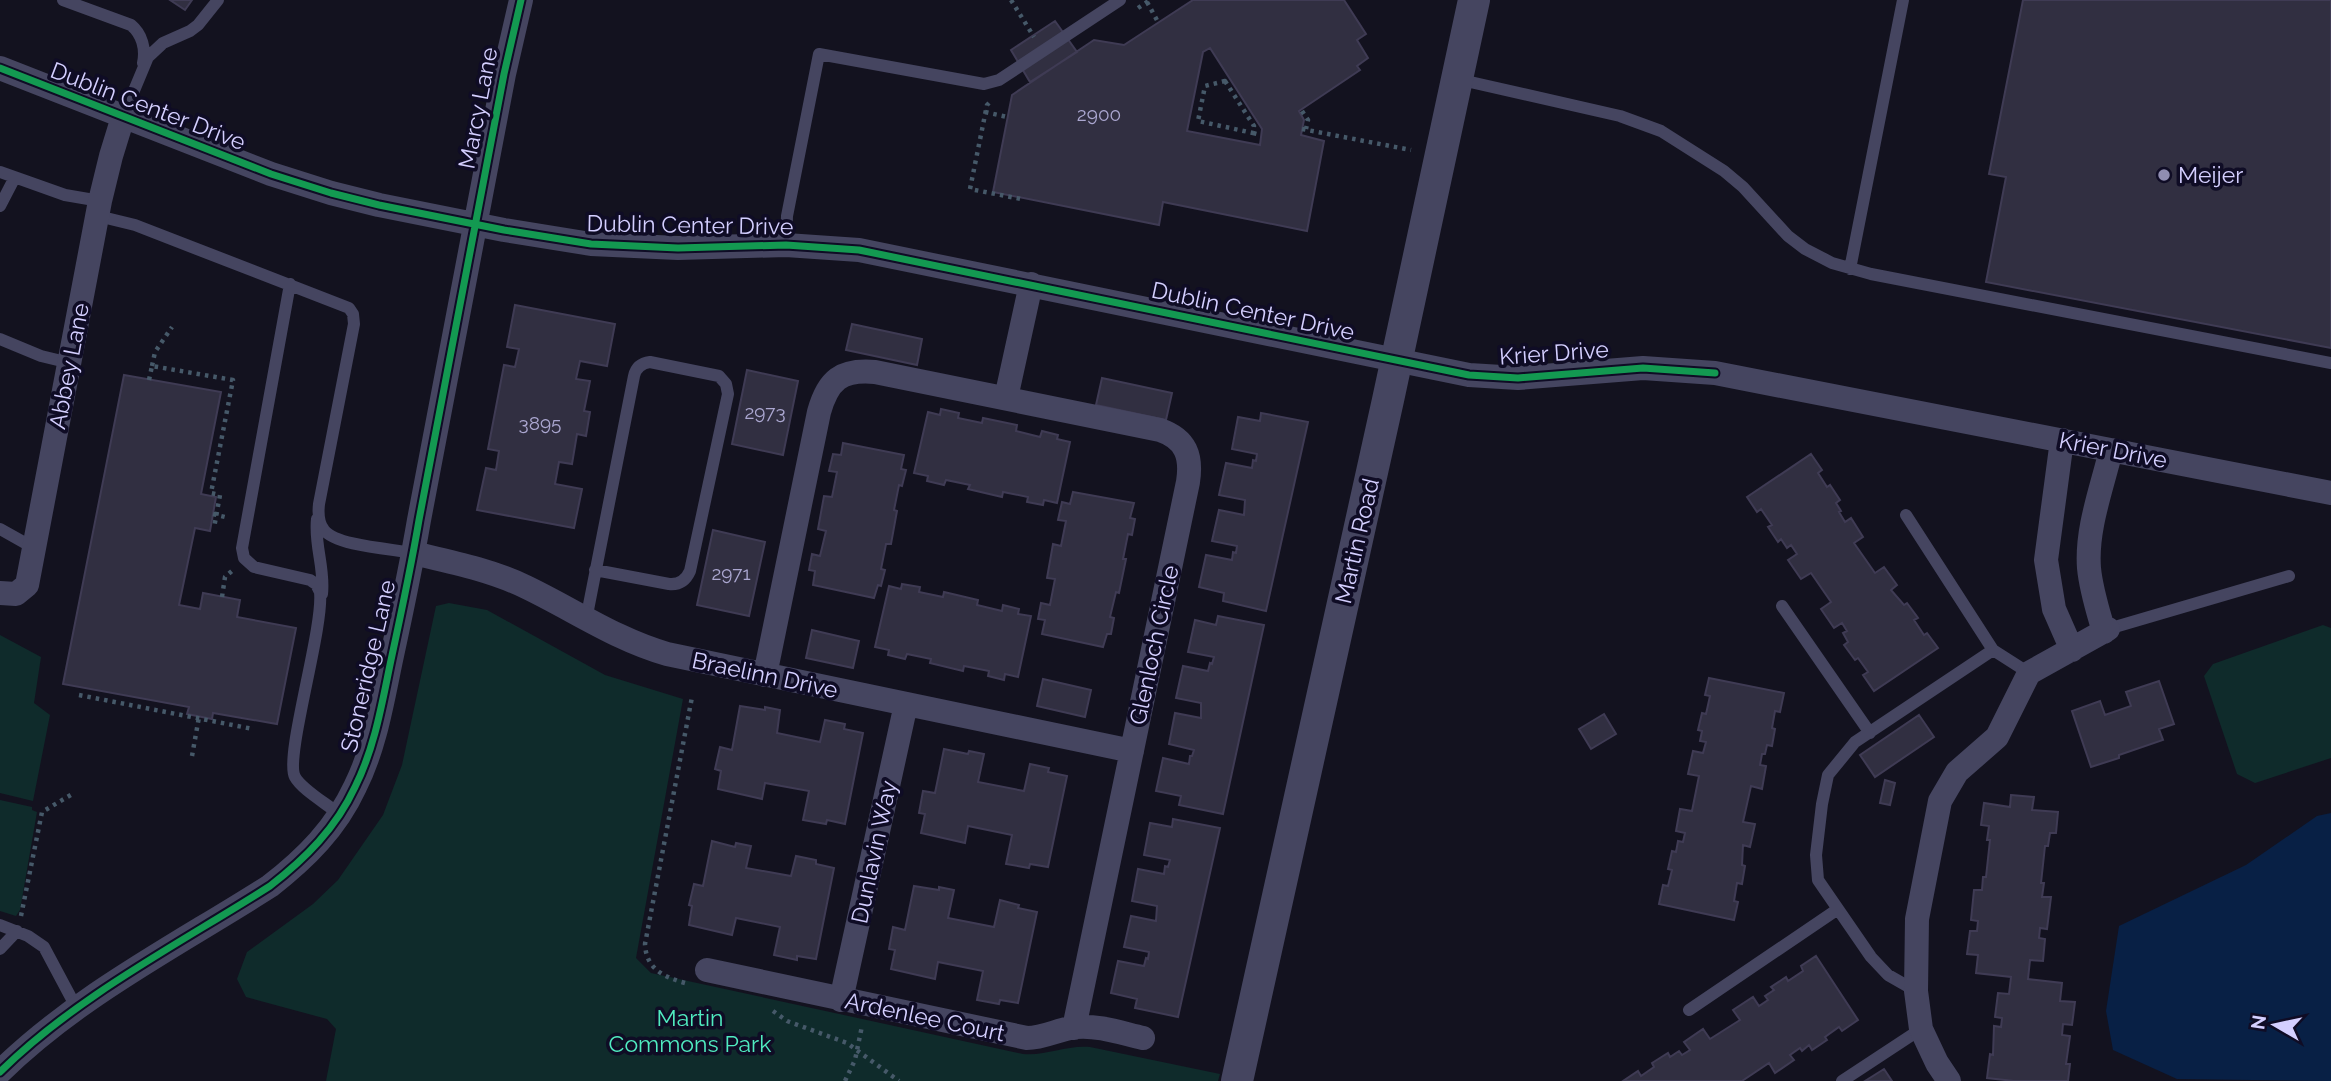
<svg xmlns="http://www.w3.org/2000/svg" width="2331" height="1081" viewBox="0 0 2331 1081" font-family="Raleway,sans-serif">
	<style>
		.green { fill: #0f2b2b }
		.water { fill: #082045 }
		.building { fill: #312f41; stroke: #3f3b54; stroke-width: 2; fill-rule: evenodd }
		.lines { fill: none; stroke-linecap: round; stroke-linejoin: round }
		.path { stroke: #465969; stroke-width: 4.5; stroke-dasharray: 3.5 5; stroke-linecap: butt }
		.service { stroke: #454560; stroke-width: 12 }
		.minor { stroke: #454560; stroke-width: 24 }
		.tertiary { stroke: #454560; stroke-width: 32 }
		.cycleway-casing { stroke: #0f0c25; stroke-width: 11 }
		.cycleway { stroke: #139951; stroke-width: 7 }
		.poi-dot { fill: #908db1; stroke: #0f0c25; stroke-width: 2.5 }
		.labels { text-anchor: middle; stroke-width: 7; stroke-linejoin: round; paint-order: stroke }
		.number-label { font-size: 19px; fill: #aba7d0 }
		.street-label { font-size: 23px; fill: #d4cfff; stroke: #0f0c25 }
		.poi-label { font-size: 23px; fill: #d4cfff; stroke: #0f0c25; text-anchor: start }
		.park-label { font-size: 23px; fill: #50ebc0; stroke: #0f0c25 }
	</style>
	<rect width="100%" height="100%" fill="#13121f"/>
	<path class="green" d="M 449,603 L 487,610 L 605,675 L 683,699 L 636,958 L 651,973 L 1023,1054 C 1047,1056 1066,1045 1090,1047 L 1220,1074 L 1218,1081 L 326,1081 L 336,1029 L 327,1019 L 246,997 L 237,979 L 247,952 L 313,904 L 338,880 L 383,815 L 402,765 L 436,606 Z
		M 2323,625 L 2331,628 L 2331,758 L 2255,783 L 2237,774 L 2204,676 L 2213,664 Z
		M 0,635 L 41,657 L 34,703 L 50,715 L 33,801 L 0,793 Z
		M 0,800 L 32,807 L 32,810 L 37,812 L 20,910 L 16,916 L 0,911 Z"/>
	<path class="water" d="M 2331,813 L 2331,1081 L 2177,1079 L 2113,1050 L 2106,1011 L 2119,926 L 2246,865 L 2317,816 Z"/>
	<path class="building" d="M 170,0 L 192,0 L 185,10 Z
		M 1193,0 L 1344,0 L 1366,34 L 1357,40 L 1368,58 L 1357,66 L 1360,70 L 1299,111 L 1304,120 L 1301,135 L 1324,141 L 1307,231 L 1163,202 L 1159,225 L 993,192 L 1012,95 L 1094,40 L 1124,45 ZM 1210,48 L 1262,129 L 1260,145 L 1187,131 L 1203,52 Z
		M 2023,0 L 2331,0 L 2331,348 L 1986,282 L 2006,177 L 1989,174 Z
		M 1055,21 L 1077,52 L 1030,82 L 1011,50 Z
		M 515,305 L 615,324 L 607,366 L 580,361 L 576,379 L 590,381 L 584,411 L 590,412 L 586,436 L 577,434 L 572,464 L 559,462 L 555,484 L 582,489 L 574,528 L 477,510 L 486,468 L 496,470 L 499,451 L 488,449 L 504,365 L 515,367 L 519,349 L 507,347 Z
		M 852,324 L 922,339 L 917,365 L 846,350 Z
		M 747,370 L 798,381 L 783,455 L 732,444 Z
		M 124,375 L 221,392 L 201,494 L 216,497 L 210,531 L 195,528 L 179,605 L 200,609 L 203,593 L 240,600 L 237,617 L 296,628 L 277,724 L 213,713 L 212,719 L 187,714 L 189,707 L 63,684 Z
		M 1102,378 L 1172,393 L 1166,420 L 1096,405 Z
		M 941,409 L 959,413 L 958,418 L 982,423 L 983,418 L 1017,425 L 1016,431 L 1040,437 L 1042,431 L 1058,435 L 1057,439 L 1070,442 L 1057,503 L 1044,500 L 1043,505 L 1027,502 L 1028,497 L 1003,492 L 1002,497 L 968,489 L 970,485 L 946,480 L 944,485 L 927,481 L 928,476 L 914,473 L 928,412 L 940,415 Z
		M 1261,413 L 1308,422 L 1266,611 L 1223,601 L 1224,593 L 1199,587 L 1206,555 L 1232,560 L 1233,552 L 1236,553 L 1237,546 L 1212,541 L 1219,510 L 1244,515 L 1245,500 L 1219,495 L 1226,463 L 1252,468 L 1253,460 L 1256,461 L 1257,454 L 1232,449 L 1238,417 L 1260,421 Z
		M 843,443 L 904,455 L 901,469 L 906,470 L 902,486 L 899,485 L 894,510 L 897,511 L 891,544 L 886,544 L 881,569 L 885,570 L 881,586 L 878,585 L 874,598 L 813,585 L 815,571 L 809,570 L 812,554 L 820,556 L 826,531 L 818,529 L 824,496 L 832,497 L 837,472 L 829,471 L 833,454 L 841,455 Z
		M 1811,454 L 1822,470 L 1818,473 L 1827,487 L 1830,485 L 1840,500 L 1836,503 L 1841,511 L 1839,512 L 1845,522 L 1851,518 L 1863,537 L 1854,543 L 1875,573 L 1884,567 L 1897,585 L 1891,590 L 1904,605 L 1907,603 L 1918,618 L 1914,620 L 1924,635 L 1927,633 L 1938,648 L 1874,691 L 1863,675 L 1868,672 L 1858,658 L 1855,660 L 1844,645 L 1848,642 L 1843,633 L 1847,631 L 1842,623 L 1834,628 L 1821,609 L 1831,602 L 1811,573 L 1801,579 L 1788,560 L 1797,554 L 1791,545 L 1787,548 L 1781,539 L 1778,542 L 1768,527 L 1772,525 L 1761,509 L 1757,512 L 1747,497 Z
		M 1073,492 L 1134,503 L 1130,518 L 1135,519 L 1132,535 L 1128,534 L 1123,559 L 1126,559 L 1119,593 L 1116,592 L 1110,617 L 1114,618 L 1111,634 L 1107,634 L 1103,647 L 1042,634 L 1045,620 L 1038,619 L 1041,603 L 1050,605 L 1055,579 L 1047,578 L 1053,544 L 1061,546 L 1066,521 L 1058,520 L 1062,502 L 1070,504 Z
		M 713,530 L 765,542 L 749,616 L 697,605 Z
		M 902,584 L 920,587 L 919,592 L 943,597 L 944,592 L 978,600 L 977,605 L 1002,611 L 1003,605 L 1019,609 L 1018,614 L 1031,616 L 1018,677 L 1005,674 L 1004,680 L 988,676 L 989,671 L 964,666 L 963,671 L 930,663 L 931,659 L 907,654 L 905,659 L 888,655 L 889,650 L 875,647 L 889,586 L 901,589 Z
		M 1218,616 L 1264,625 L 1223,814 L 1179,805 L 1181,796 L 1156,791 L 1163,758 L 1189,764 L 1190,756 L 1192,756 L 1194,750 L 1169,744 L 1175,713 L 1201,718 L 1201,703 L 1176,698 L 1183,666 L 1208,671 L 1210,663 L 1212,664 L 1214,657 L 1188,652 L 1195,620 L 1216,625 Z
		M 812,630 L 859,641 L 853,668 L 806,658 Z
		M 1709,678 L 1784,693 L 1780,712 L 1775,711 L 1772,728 L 1775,729 L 1772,746 L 1767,745 L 1765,754 L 1762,754 L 1760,765 L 1766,766 L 1762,789 L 1751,786 L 1743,822 L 1755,824 L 1750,847 L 1743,845 L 1742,865 L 1745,866 L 1742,884 L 1737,883 L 1734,901 L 1738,902 L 1734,920 L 1659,904 L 1663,885 L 1668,886 L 1672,870 L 1668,869 L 1672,851 L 1676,852 L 1678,841 L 1683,842 L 1685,833 L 1676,831 L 1680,809 L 1692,811 L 1699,776 L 1688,774 L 1693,751 L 1703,753 L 1706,742 L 1700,741 L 1702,731 L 1698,730 L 1702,713 L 1706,714 L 1710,696 L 1705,695 Z
		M 1043,679 L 1091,690 L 1085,717 L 1037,706 Z
		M 2159,681 L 2174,724 L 2159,729 L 2163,740 L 2119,755 L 2119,758 L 2091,767 L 2072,711 L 2100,701 L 2105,715 L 2131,706 L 2126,692 Z
		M 740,706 L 765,710 L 765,707 L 780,710 L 777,733 L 820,742 L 825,720 L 845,724 L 844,729 L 863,733 L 845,824 L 827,820 L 826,824 L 803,820 L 809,791 L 765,783 L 762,799 L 718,789 L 721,771 L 715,769 L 720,747 L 732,750 Z
		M 1604,714 L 1616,734 L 1591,749 L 1579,729 Z
		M 1919,715 L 1934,737 L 1875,777 L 1860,755 Z
		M 944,749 L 968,754 L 969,751 L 984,754 L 978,782 L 1024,791 L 1030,764 L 1049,768 L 1048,772 L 1067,776 L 1048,867 L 1030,864 L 1029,868 L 1006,864 L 1012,835 L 968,826 L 965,843 L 921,833 L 925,814 L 919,813 L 923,791 L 935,793 Z
		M 1885,780 L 1895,783 L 1890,805 L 1880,803 Z
		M 2011,795 L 2034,797 L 2032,810 L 2058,812 L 2056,833 L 2050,833 L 2048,846 L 2045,846 L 2041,883 L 2044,883 L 2042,897 L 2051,897 L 2047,929 L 2040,928 L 2039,938 L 2045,939 L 2043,961 L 2030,960 L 2028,979 L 2062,983 L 2060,1001 L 2075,1002 L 2072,1025 L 2063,1024 L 2062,1035 L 2070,1036 L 2066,1064 L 2070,1064 L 2068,1081 L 2014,1081 L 1987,1078 L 1990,1054 L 1993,1055 L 1994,1026 L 2001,1027 L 2002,1018 L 1995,1017 L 1998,993 L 2009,994 L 2011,977 L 1976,973 L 1978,955 L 1967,954 L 1970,931 L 1977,931 L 1978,921 L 1971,920 L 1974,890 L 1982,890 L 1983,877 L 1986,877 L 1990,840 L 1987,840 L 1989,826 L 1981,825 L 1984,803 L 2010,807 Z
		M 1173,819 L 1220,828 L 1178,1017 L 1135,1008 L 1137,999 L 1111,993 L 1118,961 L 1144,966 L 1146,958 L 1148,959 L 1149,952 L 1124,947 L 1131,916 L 1156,921 L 1157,906 L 1132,901 L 1138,869 L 1164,874 L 1165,866 L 1168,867 L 1170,860 L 1144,855 L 1150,823 L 1172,827 Z
		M 712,841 L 735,847 L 736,843 L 751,846 L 746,868 L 791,876 L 796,856 L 816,860 L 816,864 L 834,868 L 816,959 L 797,956 L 797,960 L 774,955 L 780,927 L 736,918 L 732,935 L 689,925 L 692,906 L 689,905 L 694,884 L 703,886 Z
		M 914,886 L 939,890 L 939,887 L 954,890 L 948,918 L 994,927 L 1000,900 L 1019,905 L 1018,908 L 1037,912 L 1018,1003 L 1000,1000 L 999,1004 L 977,1000 L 983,971 L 938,962 L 935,979 L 891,969 L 895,950 L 889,949 L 893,927 L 905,930 Z
		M 1816,956 L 1858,1020 L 1842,1031 L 1839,1027 L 1825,1037 L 1827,1040 L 1812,1050 L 1809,1045 L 1802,1051 L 1800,1048 L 1790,1055 L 1794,1060 L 1775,1073 L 1769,1063 L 1742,1081 L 1623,1081 L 1638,1071 L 1641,1076 L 1654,1067 L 1652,1063 L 1668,1053 L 1670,1057 L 1679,1051 L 1682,1055 L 1690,1050 L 1684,1042 L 1703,1029 L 1710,1039 L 1740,1020 L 1733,1010 L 1753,997 L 1759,1006 L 1768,1000 L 1765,996 L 1774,990 L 1771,987 L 1786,977 L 1788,981 L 1803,971 L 1801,966 Z
		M 1884,1069 L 1892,1081 L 1865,1081 Z"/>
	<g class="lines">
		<path class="path" d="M 1011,0 L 1034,37
			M 1147,2 L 1158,22
			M 1138,8 L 1150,0
			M 1225,81 L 1254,126 L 1253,133 L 1198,121 L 1205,86 Z
			M 989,103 L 987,105 L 970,189 L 1021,199 L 1022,198
			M 1302,111 L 1308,120 L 1306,129
			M 985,112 L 1007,117
			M 1302,129 L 1411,150
			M 1253,133 L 1261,135
			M 152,366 L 155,352 L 172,327
			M 149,380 L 152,366 L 233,380 L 211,493 L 220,495 L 214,528
			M 213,514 L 229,518
			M 222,597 L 225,577 L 233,570
			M 79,695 L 253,729
			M 192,756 L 199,717
			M 21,916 L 42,812 L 74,793
			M 685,983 C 664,977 646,969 645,944 L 692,697
			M 773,1011 L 787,1021 L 847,1043 L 899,1081
			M 845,1081 L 855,1060 L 862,1026"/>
		<path class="service" d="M 63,0 L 131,25 C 142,34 146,49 143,63
			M 1457,79 L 1620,116 L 1661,131 L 1724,171 L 1743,187 L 1788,236 L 1805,249 L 1832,263 L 1871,274 L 2331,363
			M 123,117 L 148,57 L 163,43 L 190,31 L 198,25 L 218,0
			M 0,172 L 65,195 L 100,201
			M 0,206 L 14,179
			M 98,216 L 135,225 L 349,308 L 353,314 L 354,324 L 319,504 C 318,513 318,523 324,530 C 336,546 393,549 413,553
			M 786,245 L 787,216 L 819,54 L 984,84 L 999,80 L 1120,0
			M 1850,269 L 1903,0
			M 290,284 L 242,548 L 244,558 L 254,567 L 310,580 L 316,584 L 320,592 C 324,628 284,758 295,777 C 302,790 329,805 340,815
			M 0,339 L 41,356 L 70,363
			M 1906,515 L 1993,650 L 2029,673
			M 317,519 C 314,545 325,568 322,594
			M 0,529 L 34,548
			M 1782,606 L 1870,733
			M 586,620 L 634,376 C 636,367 642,363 650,362 L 719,376 L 726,384 L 728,394 L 690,571 C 686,580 679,585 669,584 L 595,570
			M 2108,629 L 2289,576
			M 0,925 L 28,936 L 44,947 L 76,1007
			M 0,949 L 17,931
			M 1916,991 L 1888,975 L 1871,957 L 1818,880 L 1816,855 L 1822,804 L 1828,775 L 1855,742 L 1993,650
			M 1689,1010 L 1838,909
			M 1842,1081 L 1921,1029"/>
		<path class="minor" d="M 0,68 L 271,174 L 331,193 L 379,205 L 504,230 L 591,244 L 678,248 L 786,245 L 859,250 L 1469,375 L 1518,378 L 1643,368 L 1715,373 L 2331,493
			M 1006,398 L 1031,284
			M 2062,440 L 2046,560 L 2054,609 L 2072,650
			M 413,553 C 451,562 491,570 526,587 C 574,610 615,639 667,654 L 1132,751
			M 0,593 L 16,594 L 27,585 L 100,201 L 111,156 L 123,117
			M 2104,632 C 2098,611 2091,590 2089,568 C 2086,529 2102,488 2111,450
			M 765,675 L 819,412 C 828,380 841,369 875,372 L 1160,430 C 1186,439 1192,456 1188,482 L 1074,1028
			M 707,970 L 1027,1038 C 1044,1038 1059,1029 1076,1027 C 1098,1025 1121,1033 1143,1038
			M 841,1000 L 906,704
			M 0,1072 C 77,996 179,944 270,886 C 306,858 336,828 355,787 C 375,747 382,703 391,660 C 401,614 411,567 419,520 C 447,372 475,223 504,74 L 521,0
			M 1949,1081 L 1937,1063 L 1921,1029 L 1916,991 L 1917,919 L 1940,801 L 1957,772 L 1997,737 L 2029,673 L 2108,629"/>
		<path class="tertiary" d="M 1237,1081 L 1388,400 L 1474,0"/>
		<g class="cycleway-casing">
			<path id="cycleway" d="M 0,68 L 271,174 L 331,193 L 379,205 L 504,230 L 591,244 L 678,248 L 786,245 L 859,250 L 1469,375 L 1518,378 L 1643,368 L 1715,373
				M 0,1072 C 77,996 179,944 270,886 C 306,858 336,828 355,787 C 375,747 382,703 391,660 C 401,614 411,567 419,520 C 447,372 475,223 504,74 L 521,0"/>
		</g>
		<use href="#cycleway" class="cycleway"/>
	</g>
	<circle class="poi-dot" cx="2164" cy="175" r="7"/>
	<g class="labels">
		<g class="number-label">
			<text x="1099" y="121">2900</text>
			<text x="765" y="419">2973</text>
			<text x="540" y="430">3895</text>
			<text x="731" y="580">2971</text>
		</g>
		<g class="street-label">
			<text transform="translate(148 106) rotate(21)" y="8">Dublin Center Drive</text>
			<text transform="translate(478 108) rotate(-79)" y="8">Marcy Lane</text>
			<text transform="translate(690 225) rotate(1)" y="8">Dublin Center Drive</text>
			<text transform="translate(1253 311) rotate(12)" y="8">Dublin Center Drive</text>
			<text transform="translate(1554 353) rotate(-4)" y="8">Krier Drive</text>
			<text transform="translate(69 366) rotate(-79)" y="8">Abbey Lane</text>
			<text transform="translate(2113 450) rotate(11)" y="8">Krier Drive</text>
			<text transform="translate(1357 541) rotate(-77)" y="8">Martin Road</text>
			<text transform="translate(1154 645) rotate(-78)" y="8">Glenloch Circle</text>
			<text transform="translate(368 666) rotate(-77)" y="8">Stoneridge Lane</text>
			<text transform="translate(765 675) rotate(12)" y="8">Braelinn Drive</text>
			<text transform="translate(874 852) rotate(-78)" y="8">Dunlavin Way</text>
			<text transform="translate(925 1017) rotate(12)" y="8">Ardenlee Court</text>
		</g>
		<g class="poi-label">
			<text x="2178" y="183">Meijer</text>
		</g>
		<g class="park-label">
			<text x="690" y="1026">Martin<tspan x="690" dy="26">Commons Park</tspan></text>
		</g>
	</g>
	<g transform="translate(2275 1025) rotate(279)" stroke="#0f0c25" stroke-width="5" paint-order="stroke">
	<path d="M0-5L12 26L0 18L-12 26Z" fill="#d4cfff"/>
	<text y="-10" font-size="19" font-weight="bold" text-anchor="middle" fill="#d4cfff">N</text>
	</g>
</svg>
